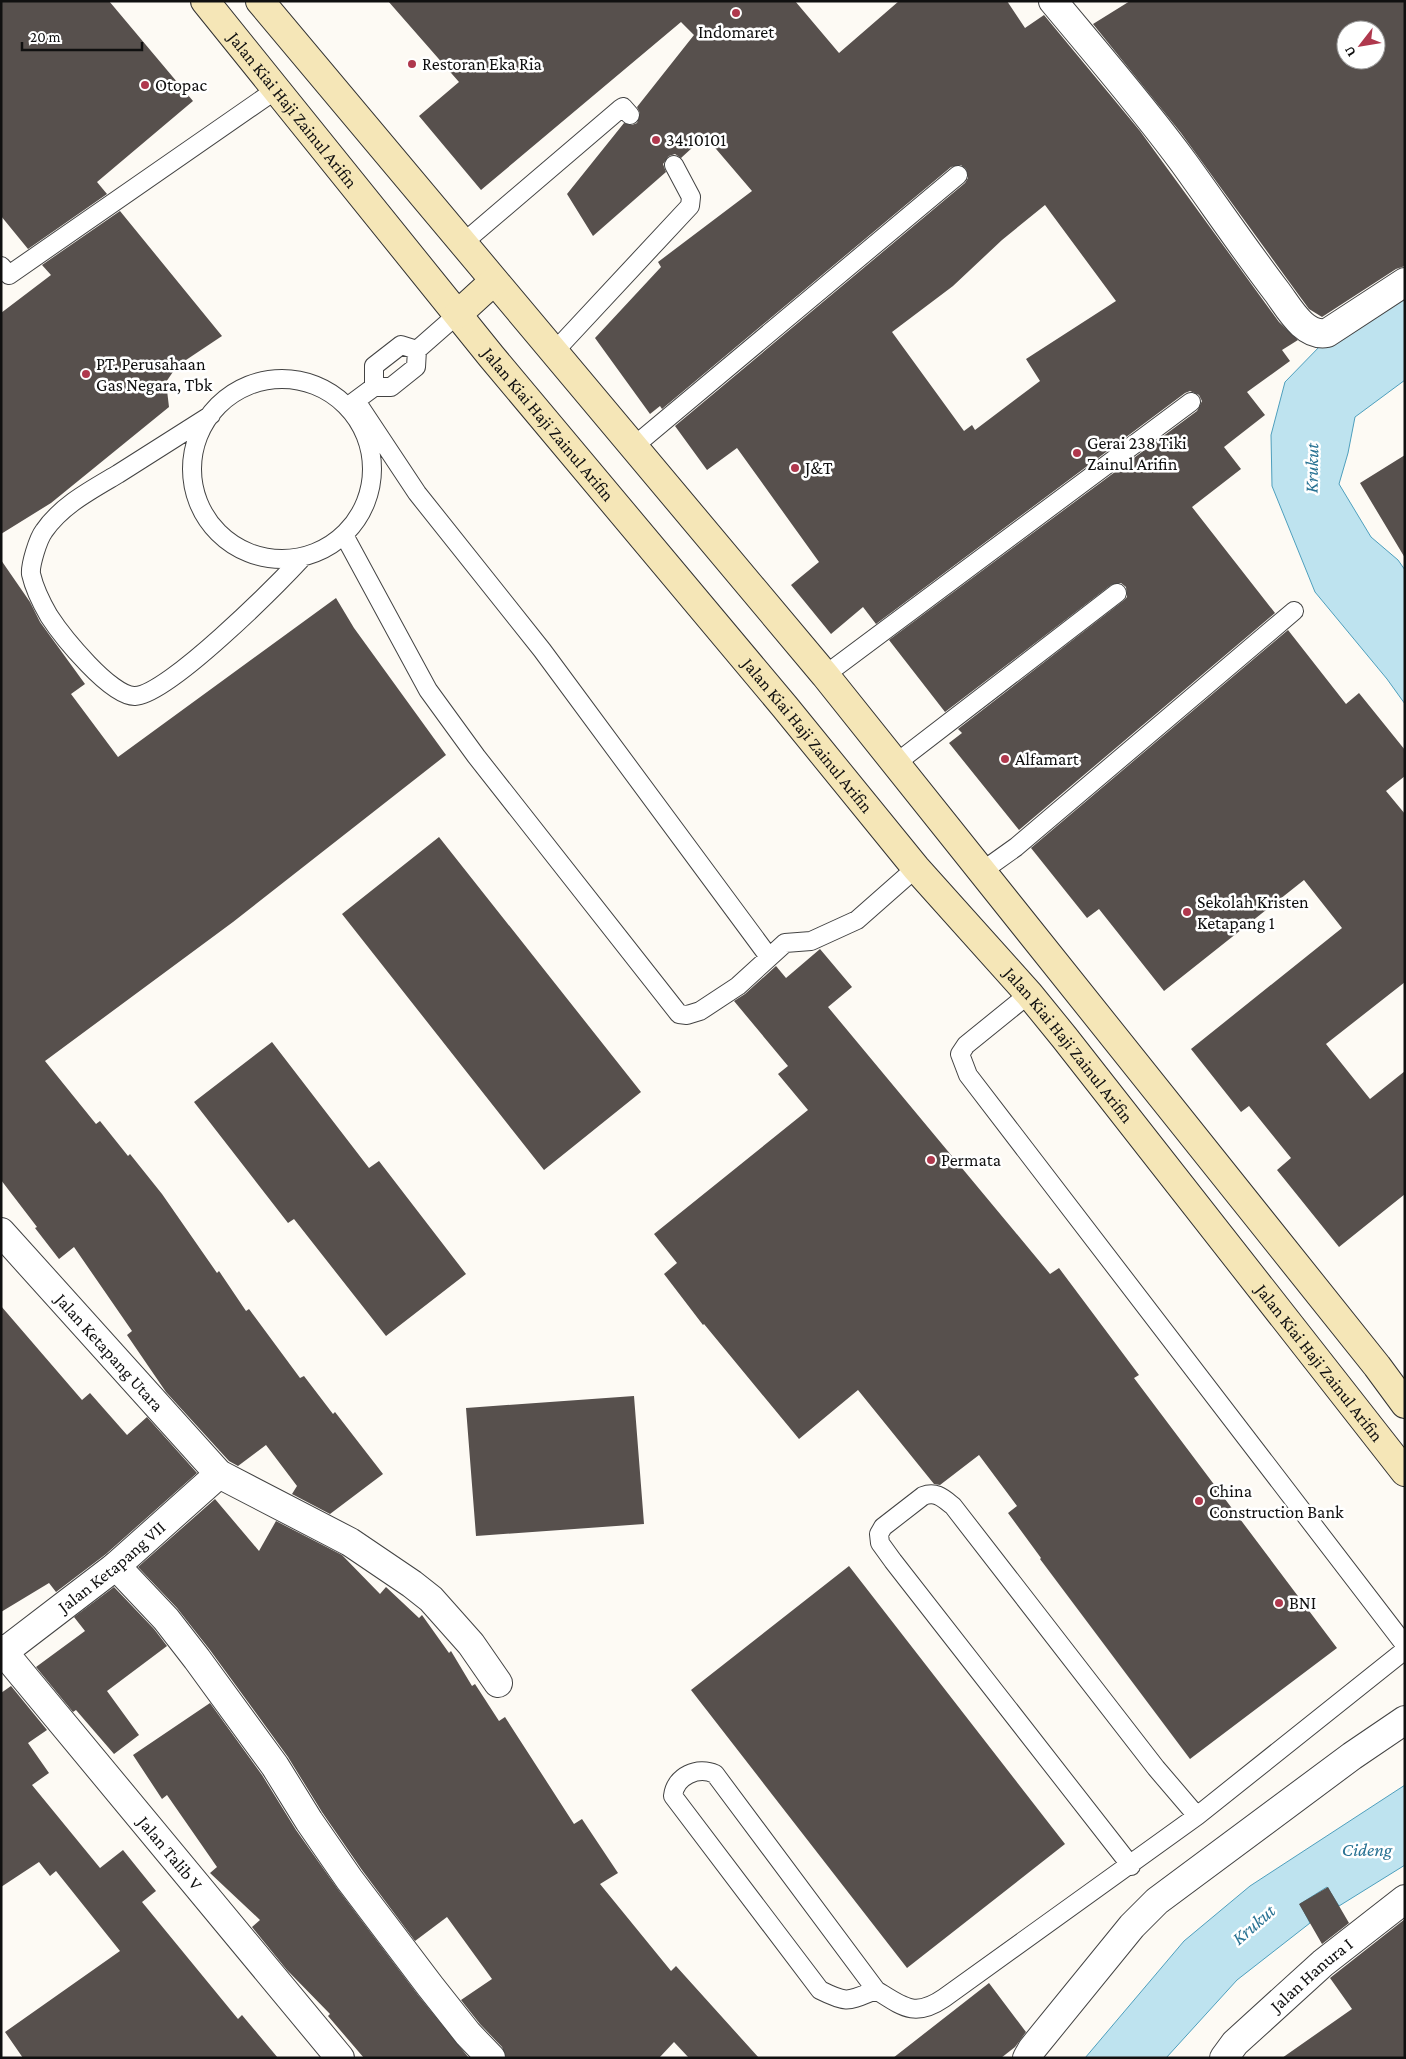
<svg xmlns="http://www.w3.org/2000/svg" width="1406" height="2059" viewBox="0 0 1406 2059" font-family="'Crimson Pro',serif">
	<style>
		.water { fill: #bee3ef; stroke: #4e9fbd }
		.building { fill: #57504d; fill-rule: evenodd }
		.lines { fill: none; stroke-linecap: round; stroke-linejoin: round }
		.service-casing { stroke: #434343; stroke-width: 20 }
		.minor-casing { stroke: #434343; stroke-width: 30 }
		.secondary-casing { stroke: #323232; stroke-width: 30 }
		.service { stroke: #fff; stroke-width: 18 }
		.minor { stroke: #fff; stroke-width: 28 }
		.secondary { stroke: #f5e6b7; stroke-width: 28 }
		.poi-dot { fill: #af384d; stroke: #fff; stroke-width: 2 }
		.labels { text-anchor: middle; stroke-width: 5; stroke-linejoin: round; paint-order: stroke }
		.poi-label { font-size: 18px; fill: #101010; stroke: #fff; text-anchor: start }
		.street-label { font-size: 18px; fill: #101010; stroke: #fff }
		.water-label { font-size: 19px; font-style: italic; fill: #287293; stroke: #fff }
	</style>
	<rect width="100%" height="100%" fill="#fdfaf4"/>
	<path class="water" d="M 1405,295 L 1405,380 L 1355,417 L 1348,453 L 1339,484 L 1371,537 L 1398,560 L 1405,570 L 1405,704 L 1387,679 L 1315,592 L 1272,486 L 1271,435 L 1285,382 L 1323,343 Z
		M 1405,1785 L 1405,1865 L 1339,1906 L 1327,1887 L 1300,1904 L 1310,1923 L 1237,1980 L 1166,2058 L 1085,2058 L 1184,1941 L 1250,1886 Z"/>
	<path class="building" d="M 1,1 L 109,1 L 193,101 L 97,182 L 107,194 L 28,249 L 1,216 Z
		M 388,1 L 795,1 L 839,53 L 899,1 L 1007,1 L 1025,28 L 1044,15 L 1140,131 L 1279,322 L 1298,340 L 1282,350 L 1290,361 L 1247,392 L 1265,415 L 1224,447 L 1241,469 L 1192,507 L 1275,613 L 1019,830 L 949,743 L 962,733 L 958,729 L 1123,601 L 1127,597 L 1126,587 L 1121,583 L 1111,585 L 945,712 L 889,640 L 1197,411 L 1202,401 L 1199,395 L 1190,391 L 1185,393 L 876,624 L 863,607 L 831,634 L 791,585 L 819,562 L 737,448 L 707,470 L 675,426 L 965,183 L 968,178 L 966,169 L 961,165 L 951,167 L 662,409 L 660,406 L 650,414 L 595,338 L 661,267 L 658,262 L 752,191 L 705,136 L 681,158 L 675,154 L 669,156 L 663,164 L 666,172 L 593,236 L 567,194 L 624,123 L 632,125 L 637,123 L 640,113 L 637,107 L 694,35 L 681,22 L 481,190 L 419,116 L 459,82 ZM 1045,205 L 1116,301 L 1026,359 L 1040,381 L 975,430 L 972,425 L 964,431 L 892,332 L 953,286 L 1002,240 Z
		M 1130,1 L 1405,1 L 1405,266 L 1396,269 L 1322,317 L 1309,309 L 1181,133 L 1093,24 ZM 1346,30 L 1376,30 L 1376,60 L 1346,60 Z
		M 120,211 L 222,336 L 177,366 L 166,382 L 169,407 L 51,503 L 1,534 L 1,313 L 51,275 L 42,265 Z
		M 1405,455 L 1405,558 L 1360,483 Z
		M 1,560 L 30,602 L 40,622 L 85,684 L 71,694 L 118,757 L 336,598 L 354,628 L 446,755 L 233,922 L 45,1061 L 96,1124 L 100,1121 L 128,1156 L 130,1154 L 162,1194 L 217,1273 L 219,1271 L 246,1311 L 249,1309 L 300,1378 L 304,1376 L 333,1414 L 335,1412 L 383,1474 L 330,1514 L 292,1494 L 297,1486 L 266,1445 L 238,1466 L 229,1461 L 166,1392 L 127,1335 L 132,1331 L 74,1247 L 59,1259 L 35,1228 L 37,1227 L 1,1180 Z
		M 1288,630 L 1346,704 L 1359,693 L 1405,750 L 1405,776 L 1386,791 L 1405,814 L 1405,982 L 1326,1044 L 1370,1099 L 1405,1071 L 1405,1194 L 1339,1247 L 1277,1170 L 1291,1158 L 1249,1106 L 1241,1112 L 1191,1049 L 1342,928 L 1304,880 L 1164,991 L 1099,909 L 1087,918 L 1031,848 Z
		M 439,837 L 641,1092 L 544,1170 L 342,914 Z
		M 820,949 L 852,987 L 828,1007 L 1050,1274 L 1059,1268 L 1139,1375 L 1134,1378 L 1337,1648 L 1190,1759 L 1040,1559 L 1041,1558 L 1008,1513 L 1017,1506 L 979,1455 L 940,1485 L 934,1484 L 858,1390 L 799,1439 L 704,1324 L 703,1325 L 664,1274 L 677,1263 L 654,1234 L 808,1110 L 778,1074 L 788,1066 L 734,1001 L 745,994 L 776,966 L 786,978 Z
		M 272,1042 L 369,1168 L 379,1161 L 466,1274 L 386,1336 L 294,1219 L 288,1223 L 194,1102 Z
		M 1,1306 L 82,1400 L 90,1393 L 127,1435 L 147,1417 L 197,1473 L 106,1554 L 56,1592 L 49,1583 L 1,1612 Z
		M 634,1396 L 644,1524 L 476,1536 L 466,1408 Z
		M 215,1499 L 259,1551 L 276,1521 L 342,1555 L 380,1594 L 386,1587 L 419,1618 L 422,1615 L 449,1653 L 451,1651 L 472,1686 L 475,1684 L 499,1721 L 505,1717 L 574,1824 L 582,1819 L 618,1873 L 600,1884 L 671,1971 L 676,1966 L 759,2058 L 689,2058 L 674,2042 L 659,2058 L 506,2058 L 502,2047 L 480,2024 L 461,2000 L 492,1979 L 447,1917 L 415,1941 L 362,1870 L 322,1812 L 288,1757 L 210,1650 L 177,1608 L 138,1567 Z
		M 849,1566 L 1065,1844 L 907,1968 L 691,1690 Z
		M 114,1587 L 154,1629 L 167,1646 L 107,1691 L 139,1735 L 114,1754 L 76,1710 L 73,1712 L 36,1667 L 85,1631 L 74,1617 Z
		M 11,1686 L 47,1730 L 28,1743 L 49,1773 L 32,1785 L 100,1868 L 123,1850 L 156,1891 L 142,1902 L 238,2019 L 242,2015 L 278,2058 L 23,2058 L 5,2032 L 120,1951 L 56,1871 L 50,1876 L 39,1862 L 1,1887 L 1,1693 Z
		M 210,1703 L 262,1775 L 296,1830 L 337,1888 L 418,1995 L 469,2058 L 364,2058 L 328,2016 L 330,2014 L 287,1970 L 252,1927 L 260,1920 L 210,1873 L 217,1867 L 167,1795 L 162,1799 L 133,1755 Z
		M 1328,1887 L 1349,1923 L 1322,1944 L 1299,1904 Z
		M 1405,1919 L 1405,2058 L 1282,2058 L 1352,2009 L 1330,1978 Z
		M 989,1983 L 1026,2032 L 1015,2047 L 1001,2058 L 893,2058 Z"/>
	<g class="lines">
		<g class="service-casing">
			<path id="service" d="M 463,243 L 620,109 L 623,107 L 630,115
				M 1,266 L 9,275 L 277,89
				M 553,353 L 690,206 L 691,197 L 674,165
				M192 469a90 90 0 1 1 180 0a90 90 0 1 1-180 0Z
				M 374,387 L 374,366 L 401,345 L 417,350
				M 356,401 L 417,493 L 542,650 L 769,957
				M 347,407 L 374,387 L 391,387 L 416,367 L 417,350 L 458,314
				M 211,415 C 180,435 149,454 118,474 C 91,490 62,505 44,531 C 38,539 30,565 31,574 C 34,587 42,604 49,616 C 62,636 111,697 135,696 C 168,695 277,585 303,557
				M 633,447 L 958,175
				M 344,535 L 428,690 L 476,756 L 679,1014 L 687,1015 L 700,1011 L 738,986 L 785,943 L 811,941 L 857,920 L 916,868
				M 825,675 L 1191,402
				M 895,764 L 1117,593
				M 981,872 L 1016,847 L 1294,611
				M 1029,994 L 966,1045 L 960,1054 L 968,1075 L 1405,1645
				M 1131,1866 L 893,1561 L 880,1543 L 879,1534 L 883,1527 L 923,1496 C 936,1491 943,1498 953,1506 L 1156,1768 L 1197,1816 L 1405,1650
				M 876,1990 C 848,2001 848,2004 820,1990 L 673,1796 C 675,1776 698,1766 715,1774 L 876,1990 C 903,2007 915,2018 944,1998 L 1197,1816"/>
		</g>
		<g class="minor-casing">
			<g id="minor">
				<path d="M 1053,1 C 1097,54 1143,107 1184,163 C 1215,206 1245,250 1277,292 C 1289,308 1304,337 1327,333 L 1405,282"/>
				<path id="s1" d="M 1,1232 L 219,1474 L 350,1542 L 412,1584 L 431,1599 L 471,1644 L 498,1683"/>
				<path d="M 116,1566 L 166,1619 L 197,1659 L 275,1766 L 309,1821 L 349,1879 L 430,1986 L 468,2034 L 491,2058"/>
				<path id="s2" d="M 1,1649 L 340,2058"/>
				<path id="s3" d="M 1,1654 L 116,1566 L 219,1474"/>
				<path d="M 1027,2058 L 1032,2049 L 1132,1926 L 1157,1901 L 1352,1756 L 1405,1720"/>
				<path id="s4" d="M 1224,2058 L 1235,2043 L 1323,1963 L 1405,1899"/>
			</g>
		</g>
		<g class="secondary-casing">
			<g id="secondary">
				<path id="s5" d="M 205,1 L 491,356 L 785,707 L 916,868 L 1029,994 L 1064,1037 L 1405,1472"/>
				<path d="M 260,1 L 825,675 L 1377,1366 L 1405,1404"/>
				<path d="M 458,314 L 494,281"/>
			</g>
		</g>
		<use href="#service" class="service"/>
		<use href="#minor" class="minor"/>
		<use href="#secondary" class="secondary"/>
	</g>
	<g class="poi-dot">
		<circle cx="736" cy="13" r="5"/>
		<circle cx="412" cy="64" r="5"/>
		<circle cx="145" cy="85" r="5"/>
		<circle cx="656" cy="140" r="5"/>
		<circle cx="86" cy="374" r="5"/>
		<circle cx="1077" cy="453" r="5"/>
		<circle cx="795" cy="468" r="5"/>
		<circle cx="1005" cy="759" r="5"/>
		<circle cx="1187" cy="912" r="5"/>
		<circle cx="931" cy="1160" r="5"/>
		<circle cx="1199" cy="1501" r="5"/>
		<circle cx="1279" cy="1603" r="5"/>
	</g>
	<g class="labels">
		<g class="poi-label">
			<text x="736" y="38" text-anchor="middle">Indomaret</text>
			<text x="422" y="70">Restoran Eka Ria</text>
			<text x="155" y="91">Otopac</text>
			<text x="666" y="146">34.10101</text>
			<text x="96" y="370">PT. Perusahaan<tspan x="96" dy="21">Gas Negara, Tbk</tspan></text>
			<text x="1087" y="449">Gerai 238 Tiki<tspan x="1087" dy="21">Zainul Arifin</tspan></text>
			<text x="805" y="474">J&amp;T</text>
			<text x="1015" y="765">Alfamart</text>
			<text x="1197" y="908">Sekolah Kristen<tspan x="1197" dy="21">Ketapang 1</tspan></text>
			<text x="941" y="1166">Permata</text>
			<text x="1209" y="1497">China<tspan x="1209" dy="21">Construction Bank</tspan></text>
			<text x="1289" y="1609">BNI</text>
		</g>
		<g class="street-label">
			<text dy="6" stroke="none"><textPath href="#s5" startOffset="140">Jalan Kiai Haji Zainul Arifin</textPath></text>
			<text dy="6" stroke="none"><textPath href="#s5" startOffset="545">Jalan Kiai Haji Zainul Arifin</textPath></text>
			<text dy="6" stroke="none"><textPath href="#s5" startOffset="950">Jalan Kiai Haji Zainul Arifin</textPath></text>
			<text dy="6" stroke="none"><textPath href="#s5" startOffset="1355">Jalan Kiai Haji Zainul Arifin</textPath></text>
			<text dy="6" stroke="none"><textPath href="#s1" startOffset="162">Jalan Ketapang Utara</textPath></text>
			<text dy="6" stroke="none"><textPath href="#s5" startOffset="1760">Jalan Kiai Haji Zainul Arifin</textPath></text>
			<text dy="6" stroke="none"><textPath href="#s3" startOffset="141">Jalan Ketapang VII</textPath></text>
			<text dy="6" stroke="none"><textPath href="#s2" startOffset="265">Jalan Talib V</textPath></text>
			<text dy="6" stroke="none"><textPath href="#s4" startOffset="121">Jalan Hanura I</textPath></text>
		</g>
		<g class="water-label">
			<text transform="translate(1311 468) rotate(-89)" y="7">Krukut</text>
			<text x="1367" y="1856">Cideng</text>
			<text transform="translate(1253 1924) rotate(-41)" y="7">Krukut</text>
		</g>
	</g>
	<rect width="1406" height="2059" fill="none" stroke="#101010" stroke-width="5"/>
	<g transform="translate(1361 45) rotate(239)"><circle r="24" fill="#ffffff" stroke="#9f9f9f"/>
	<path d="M0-4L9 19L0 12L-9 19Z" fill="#af384d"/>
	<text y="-8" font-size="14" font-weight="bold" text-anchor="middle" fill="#101010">U</text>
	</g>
	<path d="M22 42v8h120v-8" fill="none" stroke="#101010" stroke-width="2.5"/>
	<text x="30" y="42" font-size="15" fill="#101010" stroke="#ffffff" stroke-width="4" paint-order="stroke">20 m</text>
</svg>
